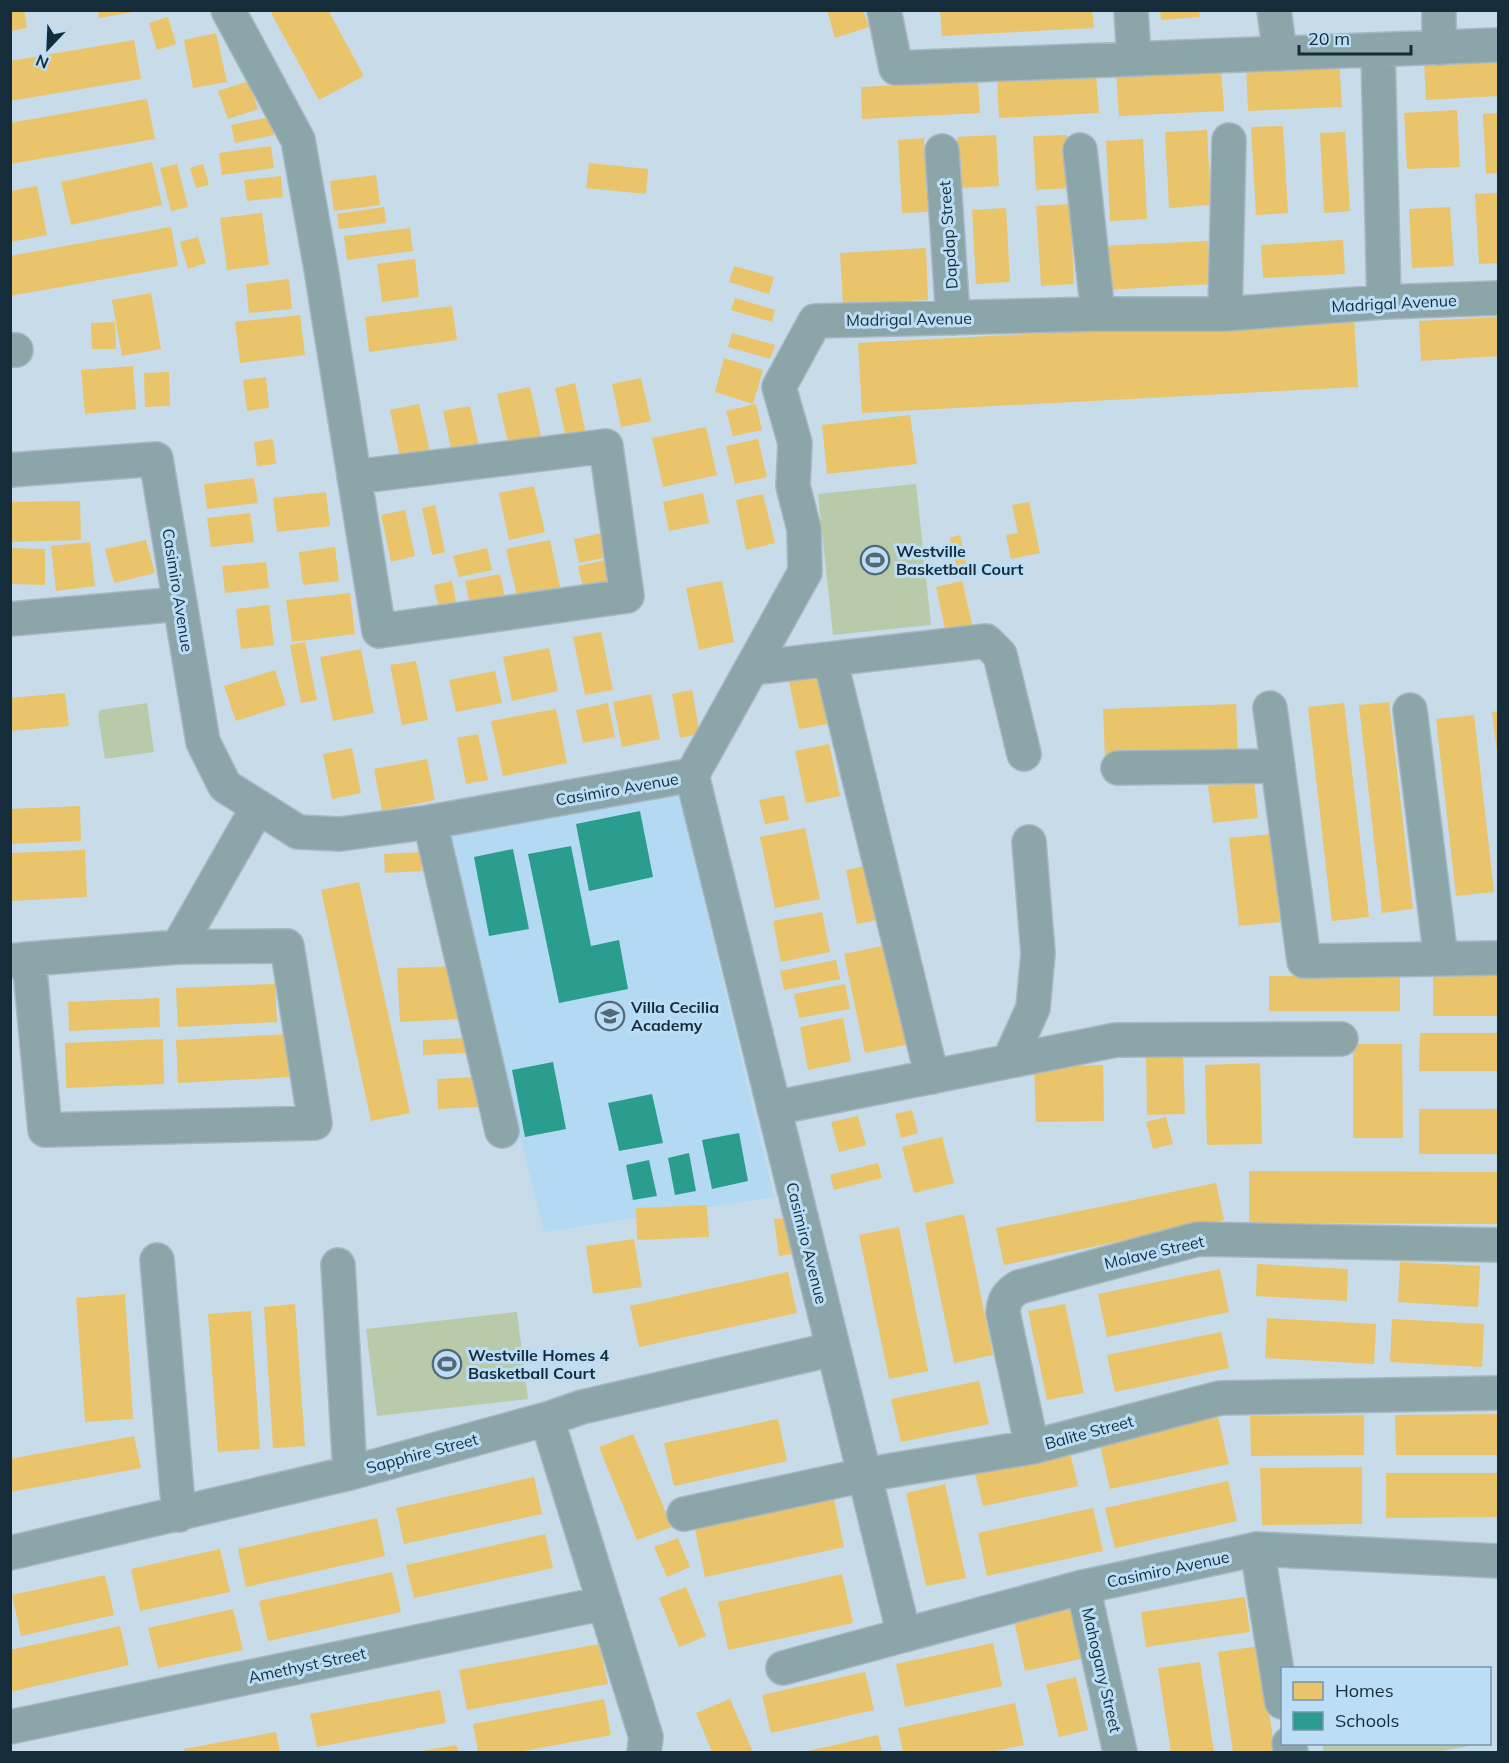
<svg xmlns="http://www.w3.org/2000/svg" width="1509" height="1763" viewBox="0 0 1509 1763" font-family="Mulish,sans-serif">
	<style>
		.built { fill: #b4d9f3 }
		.green { fill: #b9caab }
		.homes { fill: #e9c46a }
		.schools { fill: #2a9d8f }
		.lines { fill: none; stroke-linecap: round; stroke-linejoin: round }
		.street-casing { stroke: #a7b7c4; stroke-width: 36 }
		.secondary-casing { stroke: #a7b7c4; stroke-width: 36 }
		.street { stroke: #8ca5a8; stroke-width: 33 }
		.secondary { stroke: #8ca5aa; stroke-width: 33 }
		.labels { text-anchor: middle; stroke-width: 6; stroke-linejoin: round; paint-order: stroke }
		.street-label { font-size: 16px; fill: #152c3b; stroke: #bbddf6 }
		.poi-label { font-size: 16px; font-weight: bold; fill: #152c3b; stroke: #bbddf6; text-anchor: start }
	</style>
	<rect width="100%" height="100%" fill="#c8dbe9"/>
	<path class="built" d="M 679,796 L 774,1197 L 544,1232 L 444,835 Z"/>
	<path class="green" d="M 916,484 L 931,625 L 833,635 L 818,494 Z
		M 147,703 L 154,752 L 105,759 L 98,716 L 100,710 Z
		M 517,1312 L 528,1399 L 377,1416 L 366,1329 Z
		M 1322,1744 L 1480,1744 L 1436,1752 L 1324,1752 Z"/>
	<path class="homes" d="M 10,10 L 24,10 L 27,28 L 10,31 Z
		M 98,10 L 133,10 L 133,12 L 99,18 Z
		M 275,10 L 328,10 L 364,76 L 319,100 L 271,13 Z
		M 827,10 L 863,10 L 869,27 L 835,38 Z
		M 940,10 L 1092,10 L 1094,28 L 942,36 Z
		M 1160,10 L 1199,10 L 1200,17 L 1161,20 Z
		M 168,17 L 176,44 L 157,50 L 149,23 Z
		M 216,33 L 227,82 L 193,88 L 184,40 Z
		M 134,40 L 141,79 L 10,101 L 10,61 Z
		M 1498,54 L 1498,96 L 1426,100 L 1424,58 Z
		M 1339,61 L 1342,107 L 1248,111 L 1246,67 Z
		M 1221,67 L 1224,111 L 1119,116 L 1116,72 Z
		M 1096,73 L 1099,113 L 999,118 L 997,78 Z
		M 249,81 L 258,109 L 228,119 L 218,91 Z
		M 978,81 L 980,113 L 862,119 L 861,87 Z
		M 147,99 L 155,139 L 10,164 L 10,123 Z
		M 1457,110 L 1460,167 L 1407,169 L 1404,113 Z
		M 1498,113 L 1498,173 L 1486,174 L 1483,114 Z
		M 270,117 L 274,135 L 235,143 L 231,125 Z
		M 1283,126 L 1288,213 L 1256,215 L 1251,127 Z
		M 1207,130 L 1211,205 L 1169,208 L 1165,132 Z
		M 1345,132 L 1350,211 L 1324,213 L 1320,133 Z
		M 996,135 L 999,186 L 960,188 L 957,137 Z
		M 1067,135 L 1070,188 L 1036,190 L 1033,136 Z
		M 924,138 L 928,212 L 902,213 L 898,140 Z
		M 1143,139 L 1147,219 L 1110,221 L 1106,141 Z
		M 271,146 L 274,168 L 222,175 L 219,153 Z
		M 152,162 L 162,205 L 71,225 L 61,182 Z
		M 589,163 L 648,169 L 646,194 L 586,188 Z
		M 177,164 L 188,207 L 171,211 L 160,168 Z
		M 203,164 L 209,185 L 196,188 L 190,168 Z
		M 376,175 L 380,205 L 334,211 L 330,181 Z
		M 281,176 L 283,197 L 247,201 L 244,180 Z
		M 37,186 L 47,235 L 10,242 L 10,191 Z
		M 1498,193 L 1498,263 L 1479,264 L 1475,194 Z
		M 1070,204 L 1074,284 L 1041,286 L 1036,206 Z
		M 384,207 L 386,223 L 339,229 L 337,214 Z
		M 1450,207 L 1454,266 L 1412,268 L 1409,209 Z
		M 1006,208 L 1010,282 L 976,284 L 972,210 Z
		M 262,213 L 269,265 L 227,270 L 220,218 Z
		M 171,227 L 178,266 L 10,296 L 10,256 Z
		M 410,228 L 413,251 L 347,260 L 344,236 Z
		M 198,237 L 206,263 L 188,269 L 180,242 Z
		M 1343,240 L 1345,274 L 1263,278 L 1261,245 Z
		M 1208,241 L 1211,284 L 1105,290 L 1102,246 Z
		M 926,248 L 928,300 L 843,304 L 840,253 Z
		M 415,259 L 419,297 L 382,302 L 377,264 Z
		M 734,266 L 774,277 L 769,294 L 729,282 Z
		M 289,279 L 292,309 L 249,313 L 246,284 Z
		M 151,293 L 161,349 L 122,356 L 112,300 Z
		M 735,298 L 775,310 L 772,322 L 731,310 Z
		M 452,306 L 457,340 L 369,352 L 365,317 Z
		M 300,315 L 305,355 L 240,363 L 235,322 Z
		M 1354,317 L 1358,387 L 862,413 L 858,343 Z
		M 1498,317 L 1498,356 L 1421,361 L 1419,321 Z
		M 115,322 L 116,349 L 92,349 L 91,323 Z
		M 732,333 L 775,345 L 770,359 L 728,347 Z
		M 724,358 L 763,370 L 753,404 L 715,392 Z
		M 133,366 L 136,409 L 85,414 L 81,370 Z
		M 169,372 L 170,406 L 145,407 L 144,373 Z
		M 266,377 L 269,408 L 247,411 L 243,380 Z
		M 641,378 L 651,421 L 621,427 L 612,384 Z
		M 575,383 L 587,439 L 567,442 L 555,388 Z
		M 530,387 L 542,440 L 509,447 L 497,394 Z
		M 419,404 L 430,452 L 400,458 L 390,410 Z
		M 756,404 L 762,430 L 733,436 L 726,411 Z
		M 470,406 L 480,451 L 453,457 L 443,411 Z
		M 910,415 L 917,464 L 827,474 L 822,425 Z
		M 706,427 L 717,475 L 663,487 L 652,438 Z
		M 273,439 L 276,464 L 257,466 L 254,442 Z
		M 758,439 L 767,477 L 735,484 L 726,446 Z
		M 254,478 L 258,503 L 207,509 L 204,484 Z
		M 534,486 L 545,532 L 509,540 L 499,493 Z
		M 326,492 L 330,526 L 277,532 L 273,498 Z
		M 703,493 L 709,523 L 669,531 L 663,502 Z
		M 763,494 L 775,543 L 746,550 L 736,500 Z
		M 80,501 L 81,540 L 10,542 L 10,502 Z
		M 1029,502 L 1040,553 L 1011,559 L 1006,535 L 1018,533 L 1012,505 Z
		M 435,505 L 445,552 L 432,555 L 422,508 Z
		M 405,510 L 415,556 L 391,562 L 381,515 Z
		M 250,513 L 254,542 L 211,547 L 207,518 Z
		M 602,533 L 607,557 L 579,563 L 574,539 Z
		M 960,535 L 969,574 L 959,576 L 950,538 Z
		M 146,540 L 155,573 L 114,583 L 105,549 Z
		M 550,540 L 561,591 L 518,600 L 506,549 Z
		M 90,542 L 95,586 L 56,591 L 51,546 Z
		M 335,547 L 339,581 L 303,585 L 299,552 Z
		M 10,548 L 45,549 L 45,585 L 10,584 Z
		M 487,548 L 492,570 L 459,577 L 453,556 Z
		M 605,560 L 612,591 L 585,597 L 578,566 Z
		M 266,562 L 269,588 L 225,593 L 222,566 Z
		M 500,574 L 506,602 L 471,610 L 465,581 Z
		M 452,581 L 458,612 L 440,616 L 434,585 Z
		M 722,581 L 734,642 L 699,650 L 686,588 Z
		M 962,581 L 974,632 L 947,638 L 936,587 Z
		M 350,593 L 355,634 L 292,642 L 286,600 Z
		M 269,605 L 274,645 L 241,649 L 236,609 Z
		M 601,632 L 613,690 L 585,695 L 573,637 Z
		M 305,642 L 317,700 L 301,703 L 290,645 Z
		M 549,648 L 558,691 L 512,701 L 503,657 Z
		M 361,649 L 374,713 L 333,721 L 320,657 Z
		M 416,661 L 428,720 L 402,725 L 390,665 Z
		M 275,670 L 286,705 L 236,721 L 224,686 Z
		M 495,671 L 502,703 L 456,712 L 449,680 Z
		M 818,675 L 828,724 L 799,729 L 789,681 Z
		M 692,690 L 700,734 L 680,738 L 672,694 Z
		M 65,693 L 69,726 L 10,731 L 10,698 Z
		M 651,694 L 660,739 L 622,747 L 613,702 Z
		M 1389,702 L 1413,909 L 1382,913 L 1359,705 Z
		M 608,703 L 615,737 L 583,743 L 576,710 Z
		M 1344,703 L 1369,917 L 1332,921 L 1308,707 Z
		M 1236,704 L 1238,755 L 1105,759 L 1103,709 Z
		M 556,709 L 567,763 L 503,776 L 491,721 Z
		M 1498,711 L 1498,752 L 1497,752 L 1492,712 Z
		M 1474,715 L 1494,892 L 1456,896 L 1436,719 Z
		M 478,734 L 488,780 L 466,784 L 457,738 Z
		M 829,744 L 840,796 L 806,803 L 795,751 Z
		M 352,748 L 361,793 L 332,799 L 323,754 Z
		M 427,759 L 435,800 L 382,811 L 374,769 Z
		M 1254,781 L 1258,818 L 1213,823 L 1208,786 Z
		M 784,795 L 789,820 L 765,824 L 759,800 Z
		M 80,806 L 81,841 L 10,844 L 10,809 Z
		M 805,828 L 820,899 L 775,908 L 760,837 Z
		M 1271,834 L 1280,922 L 1239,926 L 1229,838 Z
		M 85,850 L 87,897 L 10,901 L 10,853 Z
		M 421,852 L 422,871 L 385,873 L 384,854 Z
		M 876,864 L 887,918 L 857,924 L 846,870 Z
		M 359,882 L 410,1113 L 371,1121 L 321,890 Z
		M 822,912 L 830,952 L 781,962 L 773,921 Z
		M 891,944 L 911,1044 L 865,1053 L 844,954 Z
		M 836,960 L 840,979 L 784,990 L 780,971 Z
		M 459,966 L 461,1019 L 400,1022 L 397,968 Z
		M 1433,973 L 1498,974 L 1498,1016 L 1433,1016 Z
		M 1269,976 L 1400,976 L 1400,1011 L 1269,1011 Z
		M 275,984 L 277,1022 L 178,1027 L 176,988 Z
		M 845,984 L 850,1009 L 799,1018 L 794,994 Z
		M 159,998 L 160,1027 L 69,1031 L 68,1002 Z
		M 843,1018 L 851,1061 L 808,1070 L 800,1027 Z
		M 1420,1033 L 1498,1033 L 1498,1071 L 1419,1071 Z
		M 289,1034 L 291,1077 L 178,1083 L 176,1040 Z
		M 466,1038 L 466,1053 L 423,1055 L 423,1040 Z
		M 163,1039 L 164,1084 L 66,1088 L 65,1043 Z
		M 1353,1044 L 1402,1044 L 1403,1138 L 1353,1138 Z
		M 1183,1052 L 1185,1114 L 1147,1115 L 1146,1053 Z
		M 1260,1063 L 1262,1144 L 1207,1145 L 1205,1065 Z
		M 1103,1065 L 1104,1121 L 1036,1122 L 1034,1067 Z
		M 477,1077 L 479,1107 L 438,1109 L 437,1079 Z
		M 1419,1109 L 1498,1109 L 1498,1154 L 1419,1154 Z
		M 912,1110 L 918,1133 L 901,1138 L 895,1114 Z
		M 858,1116 L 866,1145 L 839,1152 L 831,1122 Z
		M 1166,1117 L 1173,1144 L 1153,1149 L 1146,1122 Z
		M 942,1137 L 954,1183 L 914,1193 L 902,1147 Z
		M 878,1163 L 882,1178 L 834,1190 L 830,1175 Z
		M 1249,1171 L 1498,1172 L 1498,1224 L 1249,1223 Z
		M 1216,1183 L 1224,1220 L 1004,1265 L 996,1228 Z
		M 707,1205 L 709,1237 L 637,1240 L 636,1208 Z
		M 964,1214 L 993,1355 L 954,1363 L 925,1223 Z
		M 793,1217 L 798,1253 L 779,1256 L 774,1219 Z
		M 899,1227 L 928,1371 L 889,1379 L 859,1235 Z
		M 634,1239 L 642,1287 L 593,1294 L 586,1246 Z
		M 1400,1262 L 1480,1266 L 1478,1307 L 1398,1302 Z
		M 1257,1264 L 1348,1269 L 1347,1301 L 1256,1296 Z
		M 1220,1269 L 1229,1312 L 1107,1337 L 1098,1294 Z
		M 788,1272 L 797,1313 L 639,1347 L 630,1306 Z
		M 125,1294 L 133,1419 L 85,1422 L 76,1298 Z
		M 295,1304 L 305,1446 L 273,1448 L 264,1307 Z
		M 1065,1304 L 1084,1393 L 1047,1400 L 1028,1311 Z
		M 251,1311 L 260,1449 L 218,1452 L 208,1314 Z
		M 1267,1318 L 1376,1324 L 1374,1364 L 1265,1358 Z
		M 1392,1319 L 1484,1324 L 1482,1367 L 1390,1362 Z
		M 1221,1332 L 1229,1368 L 1115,1392 L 1107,1355 Z
		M 979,1381 L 989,1424 L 901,1442 L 891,1399 Z
		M 1498,1414 L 1498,1455 L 1396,1455 L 1395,1415 Z
		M 1364,1415 L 1364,1455 L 1251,1456 L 1250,1416 Z
		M 1218,1417 L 1229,1464 L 1110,1489 L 1099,1442 Z
		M 778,1419 L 787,1461 L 674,1486 L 664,1443 Z
		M 633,1434 L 672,1527 L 637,1540 L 599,1447 Z
		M 134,1436 L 141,1468 L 10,1492 L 10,1459 Z
		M 1069,1448 L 1078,1486 L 983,1506 L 974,1469 Z
		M 1362,1467 L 1362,1524 L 1262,1525 L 1260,1468 Z
		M 1386,1473 L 1498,1473 L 1498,1517 L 1386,1518 Z
		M 534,1477 L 542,1514 L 404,1544 L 396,1508 Z
		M 1228,1481 L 1237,1521 L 1115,1548 L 1105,1508 Z
		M 945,1484 L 966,1578 L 926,1586 L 906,1493 Z
		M 832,1490 L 844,1547 L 705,1577 L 693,1520 Z
		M 1093,1508 L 1103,1551 L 987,1576 L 978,1533 Z
		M 377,1518 L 385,1556 L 246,1587 L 238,1549 Z
		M 545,1534 L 553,1568 L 414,1598 L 406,1565 Z
		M 678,1538 L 690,1567 L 667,1577 L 654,1547 Z
		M 220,1549 L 230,1592 L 140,1611 L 131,1569 Z
		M 392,1572 L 401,1612 L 268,1641 L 259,1601 Z
		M 842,1574 L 853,1623 L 728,1650 L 718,1602 Z
		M 105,1575 L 114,1615 L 21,1636 L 12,1595 Z
		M 686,1587 L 706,1636 L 679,1647 L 659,1598 Z
		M 1245,1597 L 1250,1632 L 1146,1647 L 1141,1612 Z
		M 1070,1608 L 1081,1659 L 1025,1671 L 1014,1620 Z
		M 233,1609 L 243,1650 L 158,1668 L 148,1628 Z
		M 120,1626 L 129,1665 L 10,1692 L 10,1650 Z
		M 993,1643 L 1002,1686 L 905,1707 L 896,1664 Z
		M 599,1644 L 608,1684 L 467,1710 L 459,1670 Z
		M 1259,1646 L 1275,1752 L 1233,1752 L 1218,1652 Z
		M 1200,1662 L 1214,1752 L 1171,1752 L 1158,1668 Z
		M 865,1672 L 874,1710 L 771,1733 L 762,1695 Z
		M 1076,1677 L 1088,1730 L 1059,1737 L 1046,1684 Z
		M 440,1690 L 446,1723 L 317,1747 L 310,1714 Z
		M 604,1699 L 611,1735 L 518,1752 L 478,1752 L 473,1724 Z
		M 730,1699 L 739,1720 L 753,1752 L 712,1752 L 696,1713 Z
		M 1015,1703 L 1024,1745 L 991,1752 L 903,1752 L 898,1728 Z
		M 276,1732 L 280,1752 L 185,1752 L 184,1749 Z
		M 878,1735 L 882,1752 L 804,1752 Z
		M 456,1745 L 458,1752 L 423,1752 L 423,1751 Z"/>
	<path class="schools" d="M 640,811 L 653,877 L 589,891 L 576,824 Z
		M 571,846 L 591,946 L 619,940 L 628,989 L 559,1003 L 528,854 Z
		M 513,849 L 529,929 L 489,936 L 474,857 Z
		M 553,1062 L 566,1129 L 525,1137 L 512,1070 Z
		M 652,1094 L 663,1143 L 619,1151 L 608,1103 Z
		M 739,1133 L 748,1181 L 712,1189 L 702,1140 Z
		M 689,1153 L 696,1191 L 675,1195 L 668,1158 Z
		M 649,1160 L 657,1196 L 633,1200 L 626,1165 Z"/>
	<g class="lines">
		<g class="street-casing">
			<path id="street" d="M 228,10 L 298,140 L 321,269 L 379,631 L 627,596 L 606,446 L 354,477
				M 884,10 L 896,68 L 1498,45
				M 1131,10 L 1134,59
				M 1274,10 L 1280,54
				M 1439,10 L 1439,48
				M 1378,50 L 1384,302
				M 1080,150 L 1098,314
				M 942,151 L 953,318
				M 1225,314 L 1229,140
				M 10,350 L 16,350
				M 10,619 L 180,604
				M 830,659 L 932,1077
				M 752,668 L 986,641 L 1000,655 L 1024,754
				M 1270,708 L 1304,961 L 1498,958
				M 1410,710 L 1441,959
				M 1118,768 L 1278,766
				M 692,775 L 805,572 L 804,529 L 793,486 L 795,443 L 779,387 L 815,321 L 1098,314 L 1225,314 L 1384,302 L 1498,298
				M 430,822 L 502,1131
				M 178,947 L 258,807
				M 10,961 L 29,959 L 178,947 L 287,946 L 315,1123 L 45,1130 L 29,959
				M 1009,1061 L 1033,1008 L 1038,953 L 1029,842
				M 774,1108 L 1116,1040 L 1341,1039
				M 157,1260 L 179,1515
				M 338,1265 L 350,1473
				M 547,1419 L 646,1737 L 644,1752
				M 1032,1447 L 1003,1313 C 1004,1299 1008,1294 1019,1287 L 1198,1239 L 1498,1245
				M 684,1514 L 864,1475 L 1032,1447 L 1220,1398 L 1498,1393
				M 1257,1549 L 1282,1702
				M 10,1553 L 350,1473 L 547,1419 L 582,1407 L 833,1349
				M 1083,1587 L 1120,1752
				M 783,1668 L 904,1635
				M 10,1727 L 604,1603
				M 1289,1744 L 1291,1752"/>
		</g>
		<g class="secondary-casing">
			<path id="secondary" d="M 10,470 L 156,459 L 203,742 L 225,786 L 298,832 L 340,834 L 430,822 L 692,775 L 904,1635 L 1083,1587 L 1257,1549 L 1498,1561"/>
		</g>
		<use href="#street" class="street"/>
		<use href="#secondary" class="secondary"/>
	</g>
	<defs>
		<g id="stadium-ring" transform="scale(1.5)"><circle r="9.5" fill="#bbddf6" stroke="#546978" stroke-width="1.5"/><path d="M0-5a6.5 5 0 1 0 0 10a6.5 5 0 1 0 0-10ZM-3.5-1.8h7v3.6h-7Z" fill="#546978"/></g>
		<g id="school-ring" transform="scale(1.5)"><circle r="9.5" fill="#bbddf6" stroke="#546978" stroke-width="1.5"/><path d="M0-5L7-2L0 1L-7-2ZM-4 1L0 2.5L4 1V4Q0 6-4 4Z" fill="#546978"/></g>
	</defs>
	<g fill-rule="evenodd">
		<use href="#stadium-ring" x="875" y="560"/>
		<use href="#school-ring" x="610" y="1016"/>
		<use href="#stadium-ring" x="447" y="1364"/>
	</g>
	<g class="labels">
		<g class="street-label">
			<text transform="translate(948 235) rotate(-94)" y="6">Dapdap Street</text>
			<text transform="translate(1394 303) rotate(-3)" y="6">Madrigal Avenue</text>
			<text transform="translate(909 319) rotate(-1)" y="6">Madrigal Avenue</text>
			<text transform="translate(178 590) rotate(81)" y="6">Casimiro Avenue</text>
			<text transform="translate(617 789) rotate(-10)" y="6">Casimiro Avenue</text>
			<text transform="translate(807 1243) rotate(76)" y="6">Casimiro Avenue</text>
			<text transform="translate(1154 1252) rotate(-13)" y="6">Molave Street</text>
			<text transform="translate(1089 1432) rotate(-15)" y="6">Balite Street</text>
			<text transform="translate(422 1453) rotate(-15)" y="6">Sapphire Street</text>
			<text transform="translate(1168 1569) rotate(-12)" y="6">Casimiro Avenue</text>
			<text transform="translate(307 1665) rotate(-12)" y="6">Amethyst Street</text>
			<text transform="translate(1102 1670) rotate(77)" y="6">Mahogany Street</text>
		</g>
		<g class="poi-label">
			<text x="896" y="557">Westville<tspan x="896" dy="18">Basketball Court</tspan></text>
			<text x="631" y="1013">Villa Cecilia<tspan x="631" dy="18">Academy</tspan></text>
			<text x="468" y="1361">Westville Homes 4<tspan x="468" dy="18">Basketball Court</tspan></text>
		</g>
	</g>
	<rect width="1509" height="1763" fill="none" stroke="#152c3b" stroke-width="24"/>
	<rect x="1281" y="1667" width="210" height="78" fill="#bbddf6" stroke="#7996ab" stroke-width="1.5"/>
	<rect x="1293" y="1682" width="30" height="18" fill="#e9c46a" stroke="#7996ab" stroke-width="1.5"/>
	<text x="1335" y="1697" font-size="18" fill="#152c3b">Homes</text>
	<rect x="1293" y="1712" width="30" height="18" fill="#2a9d8f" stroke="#7996ab" stroke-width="1.5"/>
	<text x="1335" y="1727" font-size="18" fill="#152c3b">Schools</text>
	<g transform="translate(48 48) rotate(203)" stroke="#bbddf6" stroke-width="4.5" paint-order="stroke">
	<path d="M0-4.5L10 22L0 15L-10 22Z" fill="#152c3b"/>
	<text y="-9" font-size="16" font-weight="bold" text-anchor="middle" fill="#152c3b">N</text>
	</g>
	<path d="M1299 45v9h112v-9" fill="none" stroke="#152c3b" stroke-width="3"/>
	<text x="1308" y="45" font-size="18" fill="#152c3b" stroke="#bbddf6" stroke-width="4.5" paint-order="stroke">20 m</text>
</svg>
